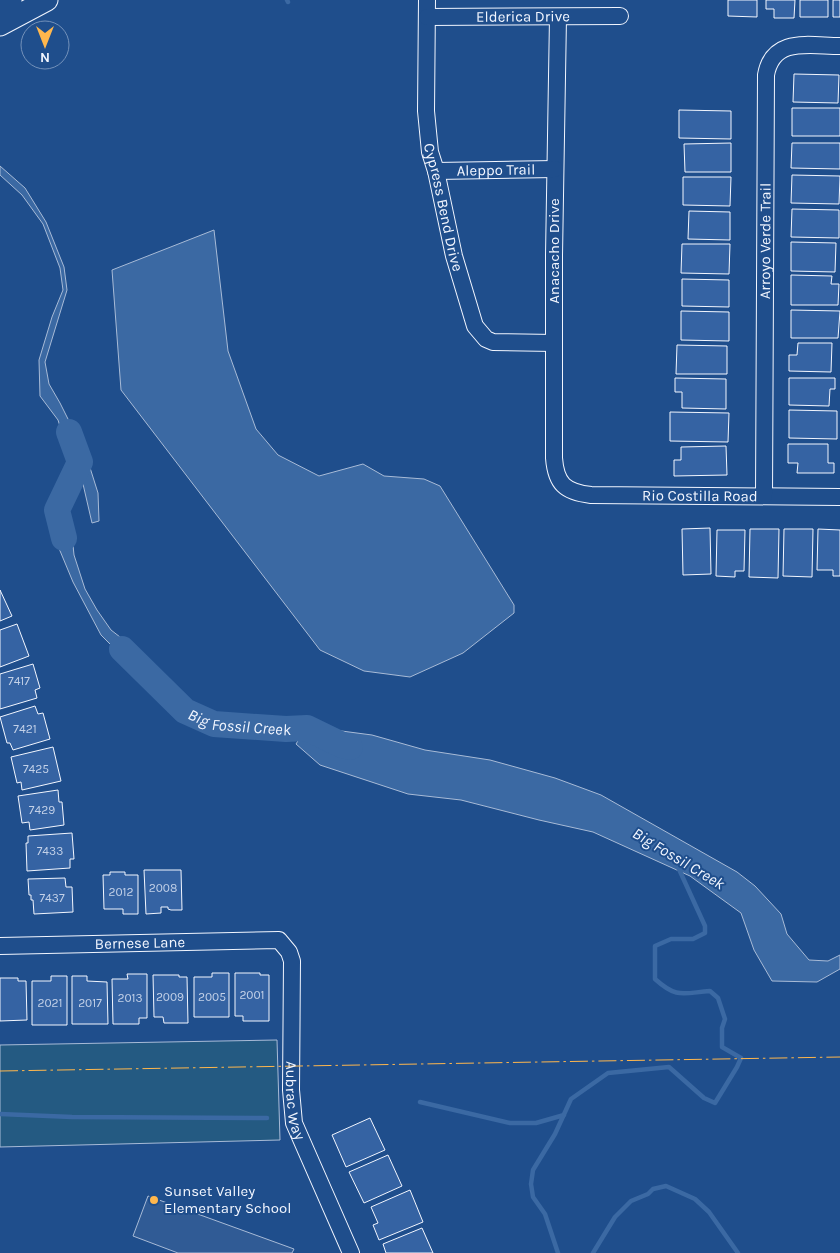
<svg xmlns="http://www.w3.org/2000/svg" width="840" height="1253" viewBox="0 0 840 1253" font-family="Karla,sans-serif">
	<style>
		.green { fill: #245a82; stroke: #a8bbd7 }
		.parking { fill: #305b95; stroke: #a8bbd7 }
		.water { fill: #3b69a3; stroke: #a8bbd7 }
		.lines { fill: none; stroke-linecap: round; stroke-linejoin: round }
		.stream { stroke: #3b69a3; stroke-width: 4.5 }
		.river { stroke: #3b69a3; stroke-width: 26 }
		.building { fill: #3563a3; stroke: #f2f6ff }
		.minor-casing { stroke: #f2f6ff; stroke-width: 18 }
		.major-casing { stroke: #f2f6ff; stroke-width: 23 }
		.minor { stroke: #1f4e8c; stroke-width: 16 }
		.major { stroke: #1f4e8c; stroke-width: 21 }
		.power { stroke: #ffb74d; stroke-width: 1; stroke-dasharray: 18 4 2.5 4; stroke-linecap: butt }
		.poi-dot { fill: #ffb74d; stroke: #1f4e8c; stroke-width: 2 }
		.labels { text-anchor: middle; stroke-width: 4; stroke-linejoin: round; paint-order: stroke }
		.number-label { font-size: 12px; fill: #c3d1e8 }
		.street-label { font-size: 15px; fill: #f2f6ff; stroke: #1f4e8c }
		.poi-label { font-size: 15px; fill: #f2f6ff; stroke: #1f4e8c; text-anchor: start }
		.water-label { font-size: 16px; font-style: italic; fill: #f2f6ff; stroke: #1f4e8c }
	</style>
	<rect width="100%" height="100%" fill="#1f4e8c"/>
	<path class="green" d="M 277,1040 L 280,1140 L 0,1147 L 0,1045 Z"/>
	<path class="parking" d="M 148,1196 L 294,1249 L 292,1253 L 178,1253 L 133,1236 Z"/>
	<path class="water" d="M 0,166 L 25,188 L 46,222 L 64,267 L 67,290 L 45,362 L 49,384 L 60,403 L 86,455 L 98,493 L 99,521 L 92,523 L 80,471 L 66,445 L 58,420 L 40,396 L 39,360 L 52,317 L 63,290 L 60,268 L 43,224 L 22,195 L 0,175 Z
		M 214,230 L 228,351 L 256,429 L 278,455 L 319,476 L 363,464 L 384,476 L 424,479 L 440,486 L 514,605 L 514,613 L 463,653 L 410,677 L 364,671 L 320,650 L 121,390 L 112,270 Z
		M 57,496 L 71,525 L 74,555 L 85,589 L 97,610 L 111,630 L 129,644 L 141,657 L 148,673 L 140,674 L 101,635 L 73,582 L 58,546 L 50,509 Z
		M 334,730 L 372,735 L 425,750 L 490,760 L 555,778 L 601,795 L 737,872 L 755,886 L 781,914 L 787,934 L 809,960 L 828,961 L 840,955 L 840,969 L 817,982 L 772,981 L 754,950 L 741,913 L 690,876 L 593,832 L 539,820 L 461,800 L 408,794 L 320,765 L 296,744 L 301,736 Z"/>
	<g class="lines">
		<path class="stream" d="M 287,0 L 288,2
			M 420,1102 L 510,1123 L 536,1123 L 564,1115
			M 0,1114 L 72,1117 L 267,1118
			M 558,1253 L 545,1214 L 533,1197 L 531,1184 L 533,1170 L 555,1134 L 571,1099 L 608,1073 L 669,1067 L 704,1098 L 715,1103 L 737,1067 L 741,1058 L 722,1047 L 722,1028 L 725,1019 L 718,998 L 710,991 C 683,993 677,999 655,979 L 655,946 L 671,939 L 693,939 L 705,933 L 705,926 L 678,867
			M 593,1253 L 615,1217 L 631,1201 L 648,1194 L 653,1189 L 666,1186 L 695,1199 L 709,1212 L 738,1253"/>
		<g class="river">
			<path d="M 64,538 L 57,510 L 80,462 L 69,432"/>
			<path id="s1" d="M 122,649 L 185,711 L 214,724 L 286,729 L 307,728 L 342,745 L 350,747"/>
		</g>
	</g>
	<path class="building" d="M 728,0 L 757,0 L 757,17 L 728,16 Z
		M 766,0 L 795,0 L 794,18 L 774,18 L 774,9 L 766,9 Z
		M 800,0 L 828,0 L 828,17 L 800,17 Z
		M 833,0 L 840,0 L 840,17 L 833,17 Z
		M 794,74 L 839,75 L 838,103 L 793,102 Z
		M 792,108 L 840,108 L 840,136 L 792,136 Z
		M 679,110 L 731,111 L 731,139 L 679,138 Z
		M 731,143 L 731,172 L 685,172 L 684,144 Z
		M 792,143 L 840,143 L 840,169 L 791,168 Z
		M 792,175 L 840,176 L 839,204 L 791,203 Z
		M 683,177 L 731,177 L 730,206 L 683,205 Z
		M 792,209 L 839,210 L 839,238 L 791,237 Z
		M 689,211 L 730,212 L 730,240 L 688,239 Z
		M 791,242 L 836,243 L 835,272 L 791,271 Z
		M 682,244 L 730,244 L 729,274 L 681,273 Z
		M 791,275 L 832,276 L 831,284 L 839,284 L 838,305 L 791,305 Z
		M 682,279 L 729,280 L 729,307 L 682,306 Z
		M 791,310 L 840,311 L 838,338 L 791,338 Z
		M 681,311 L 729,312 L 729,341 L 681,340 Z
		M 798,343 L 832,343 L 831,372 L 789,371 L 789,355 L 797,355 Z
		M 677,345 L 727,346 L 727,374 L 676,374 Z
		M 675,378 L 726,379 L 726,409 L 682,408 L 682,392 L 675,392 Z
		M 789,378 L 835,378 L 835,389 L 830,389 L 829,406 L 789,405 Z
		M 789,410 L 837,411 L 837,439 L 789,438 Z
		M 670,412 L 729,413 L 728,442 L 670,441 Z
		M 788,444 L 828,444 L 828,463 L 834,463 L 834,473 L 797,473 L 798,463 L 788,463 Z
		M 726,446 L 727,475 L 674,476 L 674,460 L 681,460 L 681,447 Z
		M 710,528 L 711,574 L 683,575 L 682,529 Z
		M 750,529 L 779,529 L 778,578 L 749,577 Z
		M 784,529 L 813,529 L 812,577 L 783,576 Z
		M 818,529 L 840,530 L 840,576 L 833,576 L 833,570 L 817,570 Z
		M 717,530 L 745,530 L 744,571 L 735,571 L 735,577 L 716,576 Z
		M 0,590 L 12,616 L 0,621 Z
		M 17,624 L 29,656 L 0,667 L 0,630 Z
		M 33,664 L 40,688 L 35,690 L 37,698 L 0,709 L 0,674 Z
		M 35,706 L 38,714 L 43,713 L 50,739 L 13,750 L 10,743 L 7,743 L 0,717 Z
		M 53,747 L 61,781 L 22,790 L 21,782 L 17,783 L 11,757 Z
		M 58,790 L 59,802 L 62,802 L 64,825 L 30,830 L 29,822 L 22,823 L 18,796 Z
		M 72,833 L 74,859 L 70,859 L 70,868 L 27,871 L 26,843 L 28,843 L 28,836 Z
		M 144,870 L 181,870 L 182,910 L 171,910 L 168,909 L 168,907 L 161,907 L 161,913 L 146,914 Z
		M 110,872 L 125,872 L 125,875 L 138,875 L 138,914 L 123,914 L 123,909 L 104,909 L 103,875 L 110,875 Z
		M 65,878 L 66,887 L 72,887 L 73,912 L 34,914 L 33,900 L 31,900 L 31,895 L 29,895 L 28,879 Z
		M 212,973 L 229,973 L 229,1017 L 194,1017 L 194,977 L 212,977 Z
		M 235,973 L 260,973 L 260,975 L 269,975 L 269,1021 L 243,1021 L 243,1016 L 235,1016 Z
		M 127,974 L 147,974 L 147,1018 L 139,1018 L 139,1024 L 113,1024 L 112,979 L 128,979 Z
		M 153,975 L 179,975 L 179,977 L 187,977 L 188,1023 L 164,1023 L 163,1017 L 154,1017 Z
		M 51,976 L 67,976 L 67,1025 L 32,1025 L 32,981 L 51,981 Z
		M 72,976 L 87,976 L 87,981 L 107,982 L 108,1024 L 72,1024 Z
		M 0,978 L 18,978 L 18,981 L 26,981 L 27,1020 L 0,1021 Z
		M 370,1118 L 385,1150 L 346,1167 L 332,1135 Z
		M 388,1155 L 402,1186 L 364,1203 L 349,1172 Z
		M 410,1190 L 423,1222 L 379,1240 L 373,1225 L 378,1223 L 371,1207 Z
		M 422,1228 L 433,1253 L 386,1253 L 383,1244 Z"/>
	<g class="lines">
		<g class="minor-casing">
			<g id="minor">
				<path id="s2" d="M 427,0 L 426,111 L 430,152 L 436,171 L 454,256 L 475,326 L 486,339 L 493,342 L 554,343"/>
				<path id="s3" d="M 427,17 L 620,16"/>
				<path id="s4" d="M 558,17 L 554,255 L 554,458 C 556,484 565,492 591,495 L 840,497"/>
				<path id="s5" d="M 436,171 L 555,169"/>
				<path id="s6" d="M 764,496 L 766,75 C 773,36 810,46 840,46"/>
				<path id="s7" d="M 0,946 L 279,940 L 289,952 L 292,961 L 291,1090 L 294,1123 L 351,1253"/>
			</g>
		</g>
		<g class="major-casing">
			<path id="major" d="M 0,6 L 11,0
				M 0,25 L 47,0"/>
		</g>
		<use href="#minor" class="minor"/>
		<use href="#major" class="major"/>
		<path class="power" d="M 0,1071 L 840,1057"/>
	</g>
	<circle class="poi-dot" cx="154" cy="1200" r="5"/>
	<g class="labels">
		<g class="number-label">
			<text x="19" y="685">7417</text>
			<text x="25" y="733">7421</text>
			<text x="36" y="773">7425</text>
			<text x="42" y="814">7429</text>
			<text x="50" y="855">7433</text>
			<text x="163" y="892">2008</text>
			<text x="121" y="896">2012</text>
			<text x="52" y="902">7437</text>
			<text x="252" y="999">2001</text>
			<text x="170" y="1001">2009</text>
			<text x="212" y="1001">2005</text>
			<text x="130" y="1002">2013</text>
			<text x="50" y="1007">2021</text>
			<text x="90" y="1007">2017</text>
		</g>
		<g class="street-label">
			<text dy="5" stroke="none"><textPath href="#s3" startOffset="96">Elderica Drive</textPath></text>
			<text dy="5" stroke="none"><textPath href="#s5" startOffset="60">Aleppo Trail</textPath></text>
			<text dy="5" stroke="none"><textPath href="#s2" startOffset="209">Cypress Bend Drive</textPath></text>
			<text dy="5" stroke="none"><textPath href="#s6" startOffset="255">Arroyo Verde Trail</textPath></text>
			<text transform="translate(554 251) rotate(-90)" y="5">Anacacho Drive</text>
			<text dy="5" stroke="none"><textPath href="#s4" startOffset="609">Rio Costilla Road</textPath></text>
			<text dy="5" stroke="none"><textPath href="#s7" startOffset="140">Bernese Lane</textPath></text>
			<text dy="5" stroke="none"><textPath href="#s7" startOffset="444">Aubrac Way</textPath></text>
		</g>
		<g class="poi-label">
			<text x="164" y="1196">Sunset Valley<tspan x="164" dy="17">Elementary School</tspan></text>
		</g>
		<g class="water-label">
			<text dy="6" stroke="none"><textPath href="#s1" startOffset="145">Big Fossil Creek</textPath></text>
			<text transform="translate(679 858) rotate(31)" y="6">Big Fossil Creek</text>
		</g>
	</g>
	<g transform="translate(45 45) rotate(180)"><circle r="24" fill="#1f4e8c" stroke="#7391ba"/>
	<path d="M0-4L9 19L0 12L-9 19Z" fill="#ffb74d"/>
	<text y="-8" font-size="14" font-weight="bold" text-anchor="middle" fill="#f2f6ff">N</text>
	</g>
</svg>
